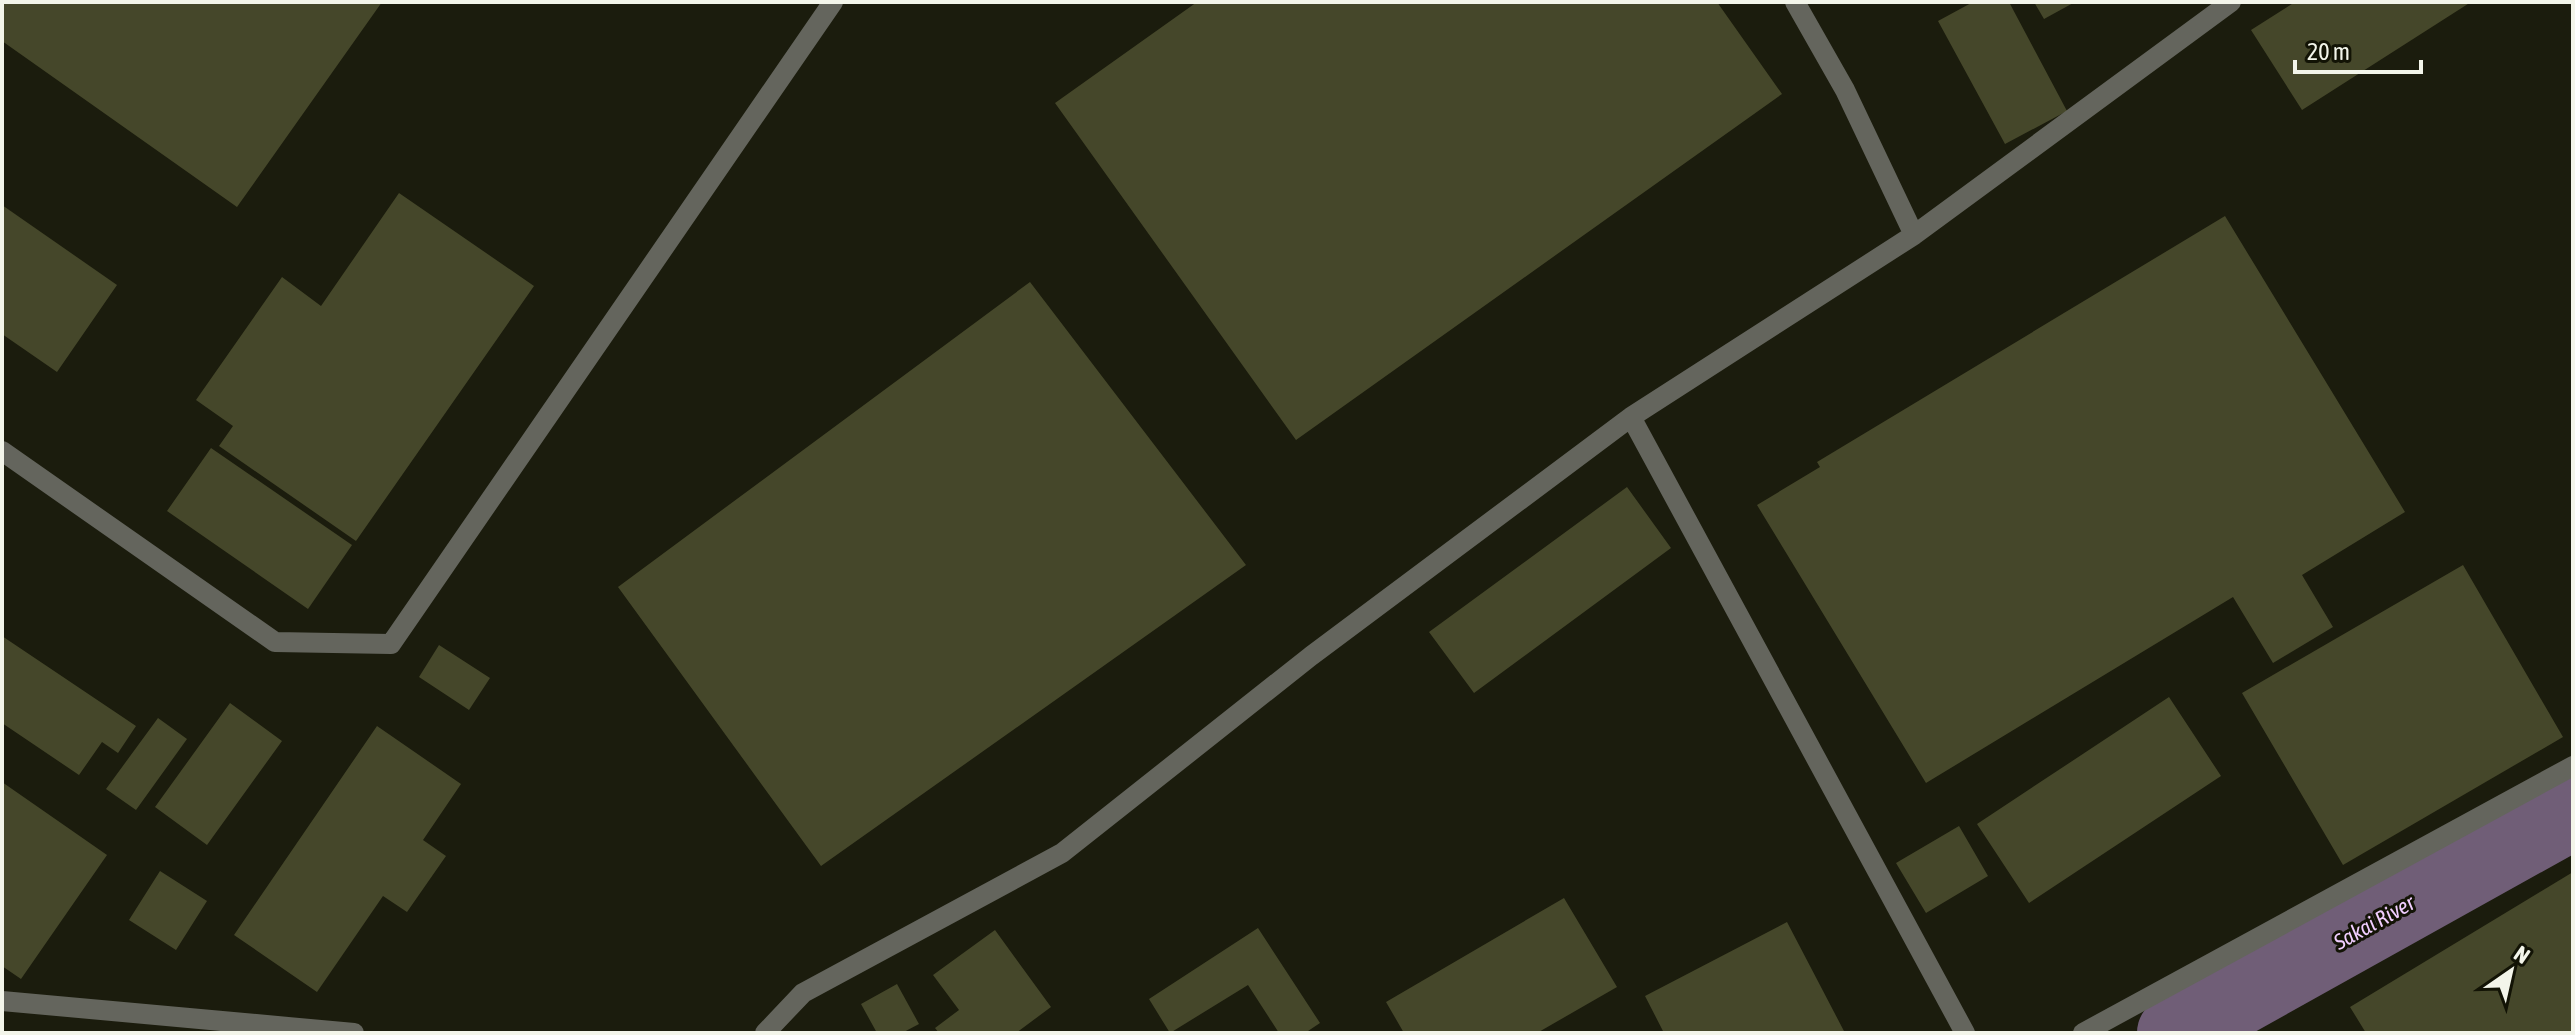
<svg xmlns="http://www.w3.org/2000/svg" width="2575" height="1035" viewBox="0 0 2575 1035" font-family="'Asap Condensed',sans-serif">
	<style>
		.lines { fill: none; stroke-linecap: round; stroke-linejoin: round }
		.river { stroke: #705e77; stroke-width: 76 }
		.building { fill: #45472a }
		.service { stroke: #64655d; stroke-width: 20 }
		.minor { stroke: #64655d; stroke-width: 20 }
		.labels { text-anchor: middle; stroke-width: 6; stroke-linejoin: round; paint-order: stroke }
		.water-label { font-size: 22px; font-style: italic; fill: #f1ceff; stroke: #121305 }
	</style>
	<rect width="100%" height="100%" fill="#1b1c0d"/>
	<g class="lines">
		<path class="river" d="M 2175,1033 L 2573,811"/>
	</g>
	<path class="building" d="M 2,2 L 382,2 L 237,207 L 2,41 Z
		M 1197,2 L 1717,2 L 1782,94 L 1296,440 L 1055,103 Z
		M 1973,2 L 2009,2 L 2067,111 L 2005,144 L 1938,21 Z
		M 2034,2 L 2075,2 L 2044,19 Z
		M 2295,2 L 2471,2 L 2302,110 L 2251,30 Z
		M 399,193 L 534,286 L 356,541 L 219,446 L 233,426 L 196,400 L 282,277 L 321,306 Z
		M 2,205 L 117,285 L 57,372 L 2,334 Z
		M 2225,216 L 2405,512 L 2302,575 L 2333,627 L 2273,663 L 2233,597 L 1926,783 L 1757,505 L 1820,467 L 1817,462 Z
		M 1030,282 L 1246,565 L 821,866 L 618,587 Z
		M 211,448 L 352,545 L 308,609 L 167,511 Z
		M 1627,487 L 1671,548 L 1474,693 L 1429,632 Z
		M 2463,565 L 2563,737 L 2343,865 L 2242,693 Z
		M 2,636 L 136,726 L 118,753 L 102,742 L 79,775 L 2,723 Z
		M 439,645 L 490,678 L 469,710 L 419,677 Z
		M 2169,697 L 2221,776 L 2029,903 L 1977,824 Z
		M 230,703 L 282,741 L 207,845 L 155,807 Z
		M 158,718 L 187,739 L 136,810 L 106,789 Z
		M 377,726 L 461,784 L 423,840 L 446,856 L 407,912 L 383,896 L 317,992 L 234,935 Z
		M 2,782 L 107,855 L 21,979 L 2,966 Z
		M 1959,826 L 1988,876 L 1926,913 L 1896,863 Z
		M 160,871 L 207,901 L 176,950 L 129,920 Z
		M 2573,872 L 2573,1033 L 2366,1033 L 2350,1007 Z
		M 1564,898 L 1617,987 L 1537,1033 L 1404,1033 L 1386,1002 Z
		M 1787,922 L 1845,1033 L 1664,1033 L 1645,996 Z
		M 1258,928 L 1320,1023 L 1305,1033 L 1279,1033 L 1248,985 L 1170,1033 L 1149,999 Z
		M 995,930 L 1051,1007 L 1016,1033 L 939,1033 L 935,1028 L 959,1010 L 933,975 Z
		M 897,984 L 919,1024 L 902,1033 L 877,1033 L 861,1004 Z"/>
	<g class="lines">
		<path class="service" d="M 2,451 L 275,642 L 391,644 L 833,2"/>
		<path class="minor" d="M 1795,2 L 1845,90 L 1914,235
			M 1631,417 L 1965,1033
			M 2,1001 L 354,1033
			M 765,1033 L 803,993 L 1062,853 L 1311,656 L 1631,417 L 1914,235 L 2231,2
			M 2083,1033 L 2573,766"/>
	</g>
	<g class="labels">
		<g class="water-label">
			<text transform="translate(2374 922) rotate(-29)" y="8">Sakai River</text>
		</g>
	</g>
	<rect width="2575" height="1035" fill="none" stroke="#f3f5ea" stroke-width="8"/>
	<g transform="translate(2511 971) rotate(34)" stroke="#121305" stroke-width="6" paint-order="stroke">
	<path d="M0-6L14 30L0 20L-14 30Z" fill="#f3f5ea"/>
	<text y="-12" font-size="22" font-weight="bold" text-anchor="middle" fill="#f3f5ea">N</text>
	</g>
	<path d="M2295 60v12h126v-12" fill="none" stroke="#f3f5ea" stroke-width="4"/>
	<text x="2307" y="60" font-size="24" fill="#f3f5ea" stroke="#121305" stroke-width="6" paint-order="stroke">20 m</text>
</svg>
